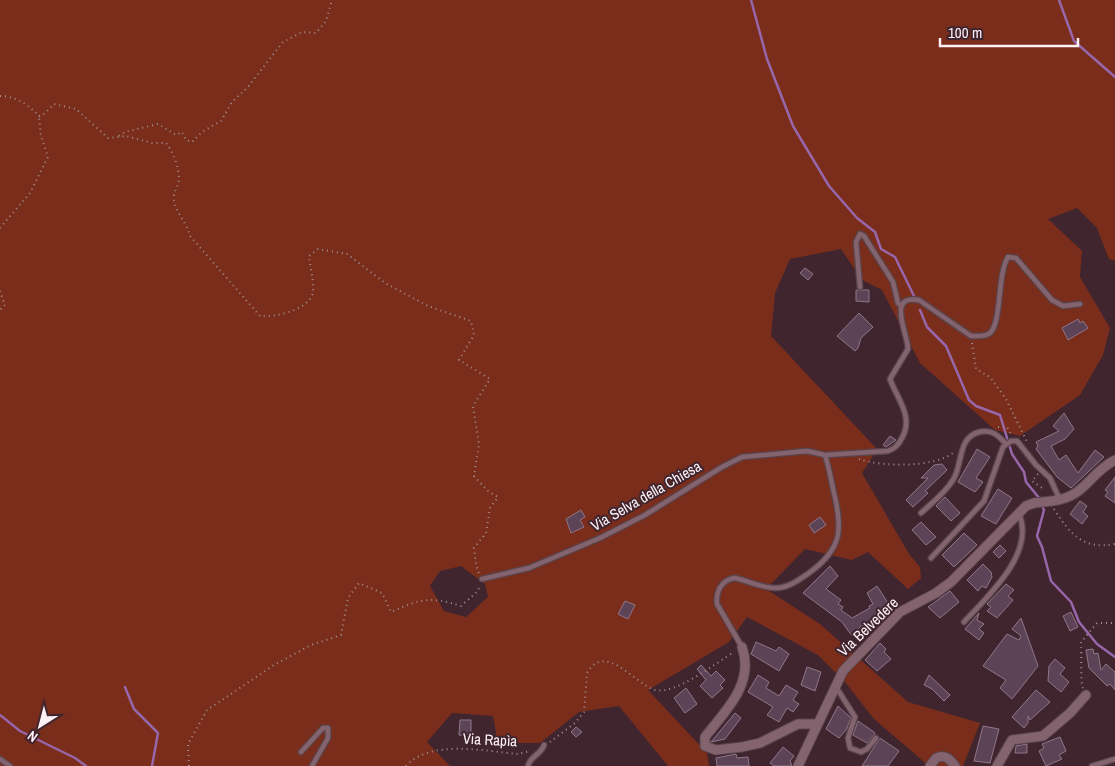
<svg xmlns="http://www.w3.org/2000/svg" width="1115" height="766" viewBox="0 0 1115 766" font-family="'Archivo Narrow',sans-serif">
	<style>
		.green { fill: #7a2d1a; fill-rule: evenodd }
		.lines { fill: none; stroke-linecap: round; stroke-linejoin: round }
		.stream { stroke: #9866aa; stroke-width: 2.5 }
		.building { fill: #5c4355; stroke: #91768a }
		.lane-casing { stroke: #5a444c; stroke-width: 7 }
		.street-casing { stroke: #5a444c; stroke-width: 11 }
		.path { stroke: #a28e95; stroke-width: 2; stroke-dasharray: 1 4; stroke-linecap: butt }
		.lane { stroke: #83636e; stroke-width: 4.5 }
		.street { stroke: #83636e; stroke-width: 9 }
		.street-bridge-casing { stroke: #5a444c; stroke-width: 11; stroke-linecap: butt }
		.street-bridge { stroke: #83636e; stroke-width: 9 }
		.labels { text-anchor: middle; stroke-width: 4; stroke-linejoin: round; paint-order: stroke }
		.street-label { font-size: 15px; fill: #fdf1f5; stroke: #40252f }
	</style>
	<rect width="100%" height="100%" fill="#40252f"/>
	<path class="green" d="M 0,0 L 1115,0 L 1115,261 L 1109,259 L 1097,228 L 1077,208 L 1048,219 L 1082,251 L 1080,277 L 1110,328 L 1103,355 L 1080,395 L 1020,436 L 995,430 L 920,363 L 882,290 L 862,280 L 841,249 L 790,259 L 775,293 L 771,336 L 877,449 L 862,473 L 909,554 L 920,567 L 921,578 L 908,589 L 868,552 L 852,560 L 805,549 L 766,589 L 820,624 L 908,702 L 980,723 L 963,766 L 929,766 L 874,719 L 845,682 L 818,655 L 747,617 L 729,642 L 648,690 L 707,753 L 709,766 L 668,766 L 619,706 L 579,712 L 540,743 L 495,743 L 496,732 L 493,716 L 452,713 L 427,742 L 450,766 L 0,766 ZM 461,566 L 485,584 L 488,597 L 466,617 L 444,611 L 430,586 L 440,571 Z"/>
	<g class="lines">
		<path class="stream" d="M 751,0 L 767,59 L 793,126 L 829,186 L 857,218 L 875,232 L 881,249 L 895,257 L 914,296
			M 1059,0 L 1074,41 L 1115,77
			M 920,310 L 927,327 L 946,346 L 969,400 L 976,406 L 1000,415 L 1012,454 L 1024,472 L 1026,482 L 1040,499
			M 1041,504 L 1044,510 L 1037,536 L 1042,547 L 1051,581 L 1071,602 L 1079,622 L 1097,644 L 1115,657
			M 125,687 L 134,709 L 158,733 L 152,766
			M 0,715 L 20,731 L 75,758 L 86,766"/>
	</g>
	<path class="building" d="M 805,268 L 813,274 L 808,280 L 800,273 Z
		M 856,290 L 869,290 L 869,302 L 856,301 Z
		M 859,313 L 873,327 L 861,338 L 858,348 L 855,351 L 837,336 Z
		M 1078,319 L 1080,323 L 1083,321 L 1088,328 L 1068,340 L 1062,328 Z
		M 1064,413 L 1074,429 L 1065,439 L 1051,446 L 1059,460 L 1066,455 L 1078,473 L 1095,450 L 1104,457 L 1071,488 L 1057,477 L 1036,449 L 1038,446 L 1036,442 L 1059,431 L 1053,426 Z
		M 890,436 L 896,440 L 886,447 L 883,445 Z
		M 977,449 L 990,457 L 976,478 L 983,482 L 975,492 L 958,482 Z
		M 942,464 L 947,470 L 925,491 L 928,493 L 913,507 L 906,500 L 928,478 L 921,478 L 934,465 Z
		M 1115,477 L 1115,503 L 1105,496 L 1108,492 L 1105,490 Z
		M 998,489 L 1012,498 L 996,524 L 981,516 Z
		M 945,497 L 960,513 L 951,521 L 936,506 Z
		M 1080,501 L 1087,506 L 1083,512 L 1088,516 L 1082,524 L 1070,514 Z
		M 581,510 L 585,517 L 580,520 L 584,527 L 571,533 L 566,519 Z
		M 820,517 L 826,525 L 814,533 L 809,525 Z
		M 921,522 L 936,537 L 926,545 L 912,530 Z
		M 964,533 L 977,545 L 954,567 L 942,555 Z
		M 1000,545 L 1006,551 L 999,558 L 993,552 Z
		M 983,564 L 991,572 L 992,577 L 986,588 L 982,586 L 978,591 L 967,580 Z
		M 830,566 L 838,576 L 826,589 L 841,600 L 838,604 L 843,607 L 841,610 L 852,618 L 870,608 L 869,606 L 873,604 L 867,593 L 877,586 L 888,603 L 885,605 L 888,610 L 860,627 L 852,636 L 842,622 L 803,593 Z
		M 1006,584 L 1014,590 L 1008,596 L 1013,600 L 997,618 L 987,611 L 991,607 L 987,604 Z
		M 950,591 L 959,602 L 940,618 L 928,607 Z
		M 625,601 L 635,605 L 628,619 L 618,614 Z
		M 1071,612 L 1078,627 L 1070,631 L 1063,616 Z
		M 979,613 L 977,620 L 984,624 L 979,629 L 984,633 L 979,640 L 965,629 Z
		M 1021,618 L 1038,666 L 1012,699 L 1000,688 L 1006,680 L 983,666 L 1007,634 L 1019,640 L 1021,636 L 1012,629 Z
		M 756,642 L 776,651 L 779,647 L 789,654 L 779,671 L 751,654 Z
		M 880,643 L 886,649 L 884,652 L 891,659 L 877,671 L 865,660 Z
		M 1093,649 L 1094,654 L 1098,653 L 1101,670 L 1106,664 L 1115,672 L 1115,690 L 1110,684 L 1107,686 L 1089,668 L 1086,650 Z
		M 1055,659 L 1065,668 L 1060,674 L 1069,682 L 1061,692 L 1048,681 L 1049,666 Z
		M 701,665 L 711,676 L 716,671 L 725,680 L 720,685 L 723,688 L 712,698 L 700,686 L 706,680 L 697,669 Z
		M 807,667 L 821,672 L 815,691 L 801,685 Z
		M 758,675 L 769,682 L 766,688 L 779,696 L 786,685 L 798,692 L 793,700 L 799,704 L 793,712 L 787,708 L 779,722 L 767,715 L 773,707 L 748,692 Z
		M 929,675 L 950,695 L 944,701 L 932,689 L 924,685 Z
		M 686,688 L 697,704 L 685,713 L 674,698 Z
		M 1036,690 L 1050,702 L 1030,720 L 1028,716 L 1028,723 L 1024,728 L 1012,717 Z
		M 838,706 L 851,718 L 846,730 L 839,738 L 826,729 Z
		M 735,713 L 741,718 L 725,739 L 711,742 Z
		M 460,720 L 471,720 L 471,736 L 459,735 Z
		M 858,721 L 874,732 L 875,734 L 867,743 L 853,735 Z
		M 983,726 L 999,729 L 990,763 L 974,761 Z
		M 576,727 L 582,732 L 576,737 L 571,732 Z
		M 1060,737 L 1066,751 L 1059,755 L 1062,759 L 1046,766 L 1039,751 L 1044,748 L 1042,744 Z
		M 880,738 L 899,751 L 888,766 L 862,766 Z
		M 1027,744 L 1027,753 L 1015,753 L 1016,746 Z
		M 783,747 L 794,756 L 790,761 L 792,766 L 774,766 L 770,763 Z
		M 736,754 L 737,758 L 748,757 L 749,766 L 717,766 L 716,758 Z"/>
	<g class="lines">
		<g class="lane-casing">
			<path id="lane" d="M 860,287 L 856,242 L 860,234 L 864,236 L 893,282 L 898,303 L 901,306
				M 921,513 C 932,503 945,493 953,480 C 963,465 957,438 979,432 C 992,429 998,435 1006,444
				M 931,558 L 984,501 L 1003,447 L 1011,441 L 1017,441 L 1036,465 L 1050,478 L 1060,500
				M 482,579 L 529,568 L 600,538 L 645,515 L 722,467 L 742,457 L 807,451 L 825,455
				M 964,622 C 987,597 1036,553 1019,514
				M 742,647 L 717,604 C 716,591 721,581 734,578 C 747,580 761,588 775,588 C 788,588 799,580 809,573 C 842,549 843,530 834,493 C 831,480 829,467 825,455 L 888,451 C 895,449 899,444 902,438 C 914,416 897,399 890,379 L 908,349 C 908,334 886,294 919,300 L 971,336 C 977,336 985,337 990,333 C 1002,322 997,275 1008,257 L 1016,258 L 1052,300 L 1063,306 L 1080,304
				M 836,687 L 855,717 L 848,738 L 850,748 L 861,752 L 867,749 L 876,738
				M 301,752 L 323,728 L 328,728 L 328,738 L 312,766
				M 0,759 L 10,766
				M 528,766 C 530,756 541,755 544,745
				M 1092,766 L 1115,759"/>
		</g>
		<g class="street-casing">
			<path id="street" d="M 1052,501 C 1086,497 1088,474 1115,460
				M 742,647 C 755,684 725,711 705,737 L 705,746 L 716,750 L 742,747 L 760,743 L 798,724 L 817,724
				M 798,766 L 843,671 L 900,612 L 936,593 L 951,582 L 1026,506 L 1034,503
				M 930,766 L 936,758 C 945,754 950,759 955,766
				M 997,766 L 1012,740 L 1043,736 L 1070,713 L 1086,695"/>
		</g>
		<path class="path" d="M 0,96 C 15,96 29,105 39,116 L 43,115 L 54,104 L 76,109 L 108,138 L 126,136 L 152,143 L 166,143 C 173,151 179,168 179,179 C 178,190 171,191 175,205 C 179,216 187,224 190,236 L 260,316 C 275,318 312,309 313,291 C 314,280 310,267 309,256 L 318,249 L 347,254 L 385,283 L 428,306 L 471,321 L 474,335 L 459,360 L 490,379 L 473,406 L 479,444 L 474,476 L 489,492 L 498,497 L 490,508 L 486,533 L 474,548 L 476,565 L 479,574
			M 119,136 L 125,132 L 158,124 L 176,135 L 182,132 L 186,140 L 192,142 L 202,132 L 221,121 L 232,102 L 247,88 L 283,42 L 302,32 L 316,33 L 326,21 L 332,0
			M 0,228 L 30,193 L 48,157 L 41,136 L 39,116
			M 0,291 L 5,305 L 0,310
			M 972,343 L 976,369 L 990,377 L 1006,399 L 1028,444
			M 998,427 L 1007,427 L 1011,434
			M 859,459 C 881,467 936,468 954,452
			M 1038,474 L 1032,481 L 1045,490
			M 1054,509 C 1070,534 1083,550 1115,544
			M 1083,688 C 1080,682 1082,654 1081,642 L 1097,623 L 1115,623
			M 550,742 L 575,723 L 584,712 L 587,673 C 605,641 635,684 655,690 C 675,695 716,663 734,652
			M 189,766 L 188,744 L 207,710 L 274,665 L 311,645 L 341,635 L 348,598 L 359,583 L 382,593 L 391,612 C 420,599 430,596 461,606 L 478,591 L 480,585
			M 406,766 C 431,739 484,751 518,754 L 530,751"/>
		<use href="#lane" class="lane"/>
		<use href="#street" class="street"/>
		<g class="street-bridge-casing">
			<path id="street-bridge" d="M 1034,503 L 1052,501"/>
		</g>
		<use href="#street-bridge" class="street-bridge"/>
	</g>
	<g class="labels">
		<g class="street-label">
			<text transform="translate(646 496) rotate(-30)" y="5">Via Selva della Chiesa</text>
			<text transform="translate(868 627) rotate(-44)" y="5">Via Belvedere</text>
			<text transform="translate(490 740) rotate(3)" y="5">Via Rapìa</text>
		</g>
	</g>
	<g transform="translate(40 726) rotate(216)" stroke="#40252f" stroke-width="4" paint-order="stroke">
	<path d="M0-4L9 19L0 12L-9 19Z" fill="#fdf1f5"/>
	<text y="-8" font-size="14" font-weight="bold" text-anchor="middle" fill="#fdf1f5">N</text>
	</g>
	<path d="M940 38v8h138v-8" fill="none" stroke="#fdf1f5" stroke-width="2.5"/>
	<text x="948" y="38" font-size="15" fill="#fdf1f5" stroke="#40252f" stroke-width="4" paint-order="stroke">100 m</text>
</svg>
